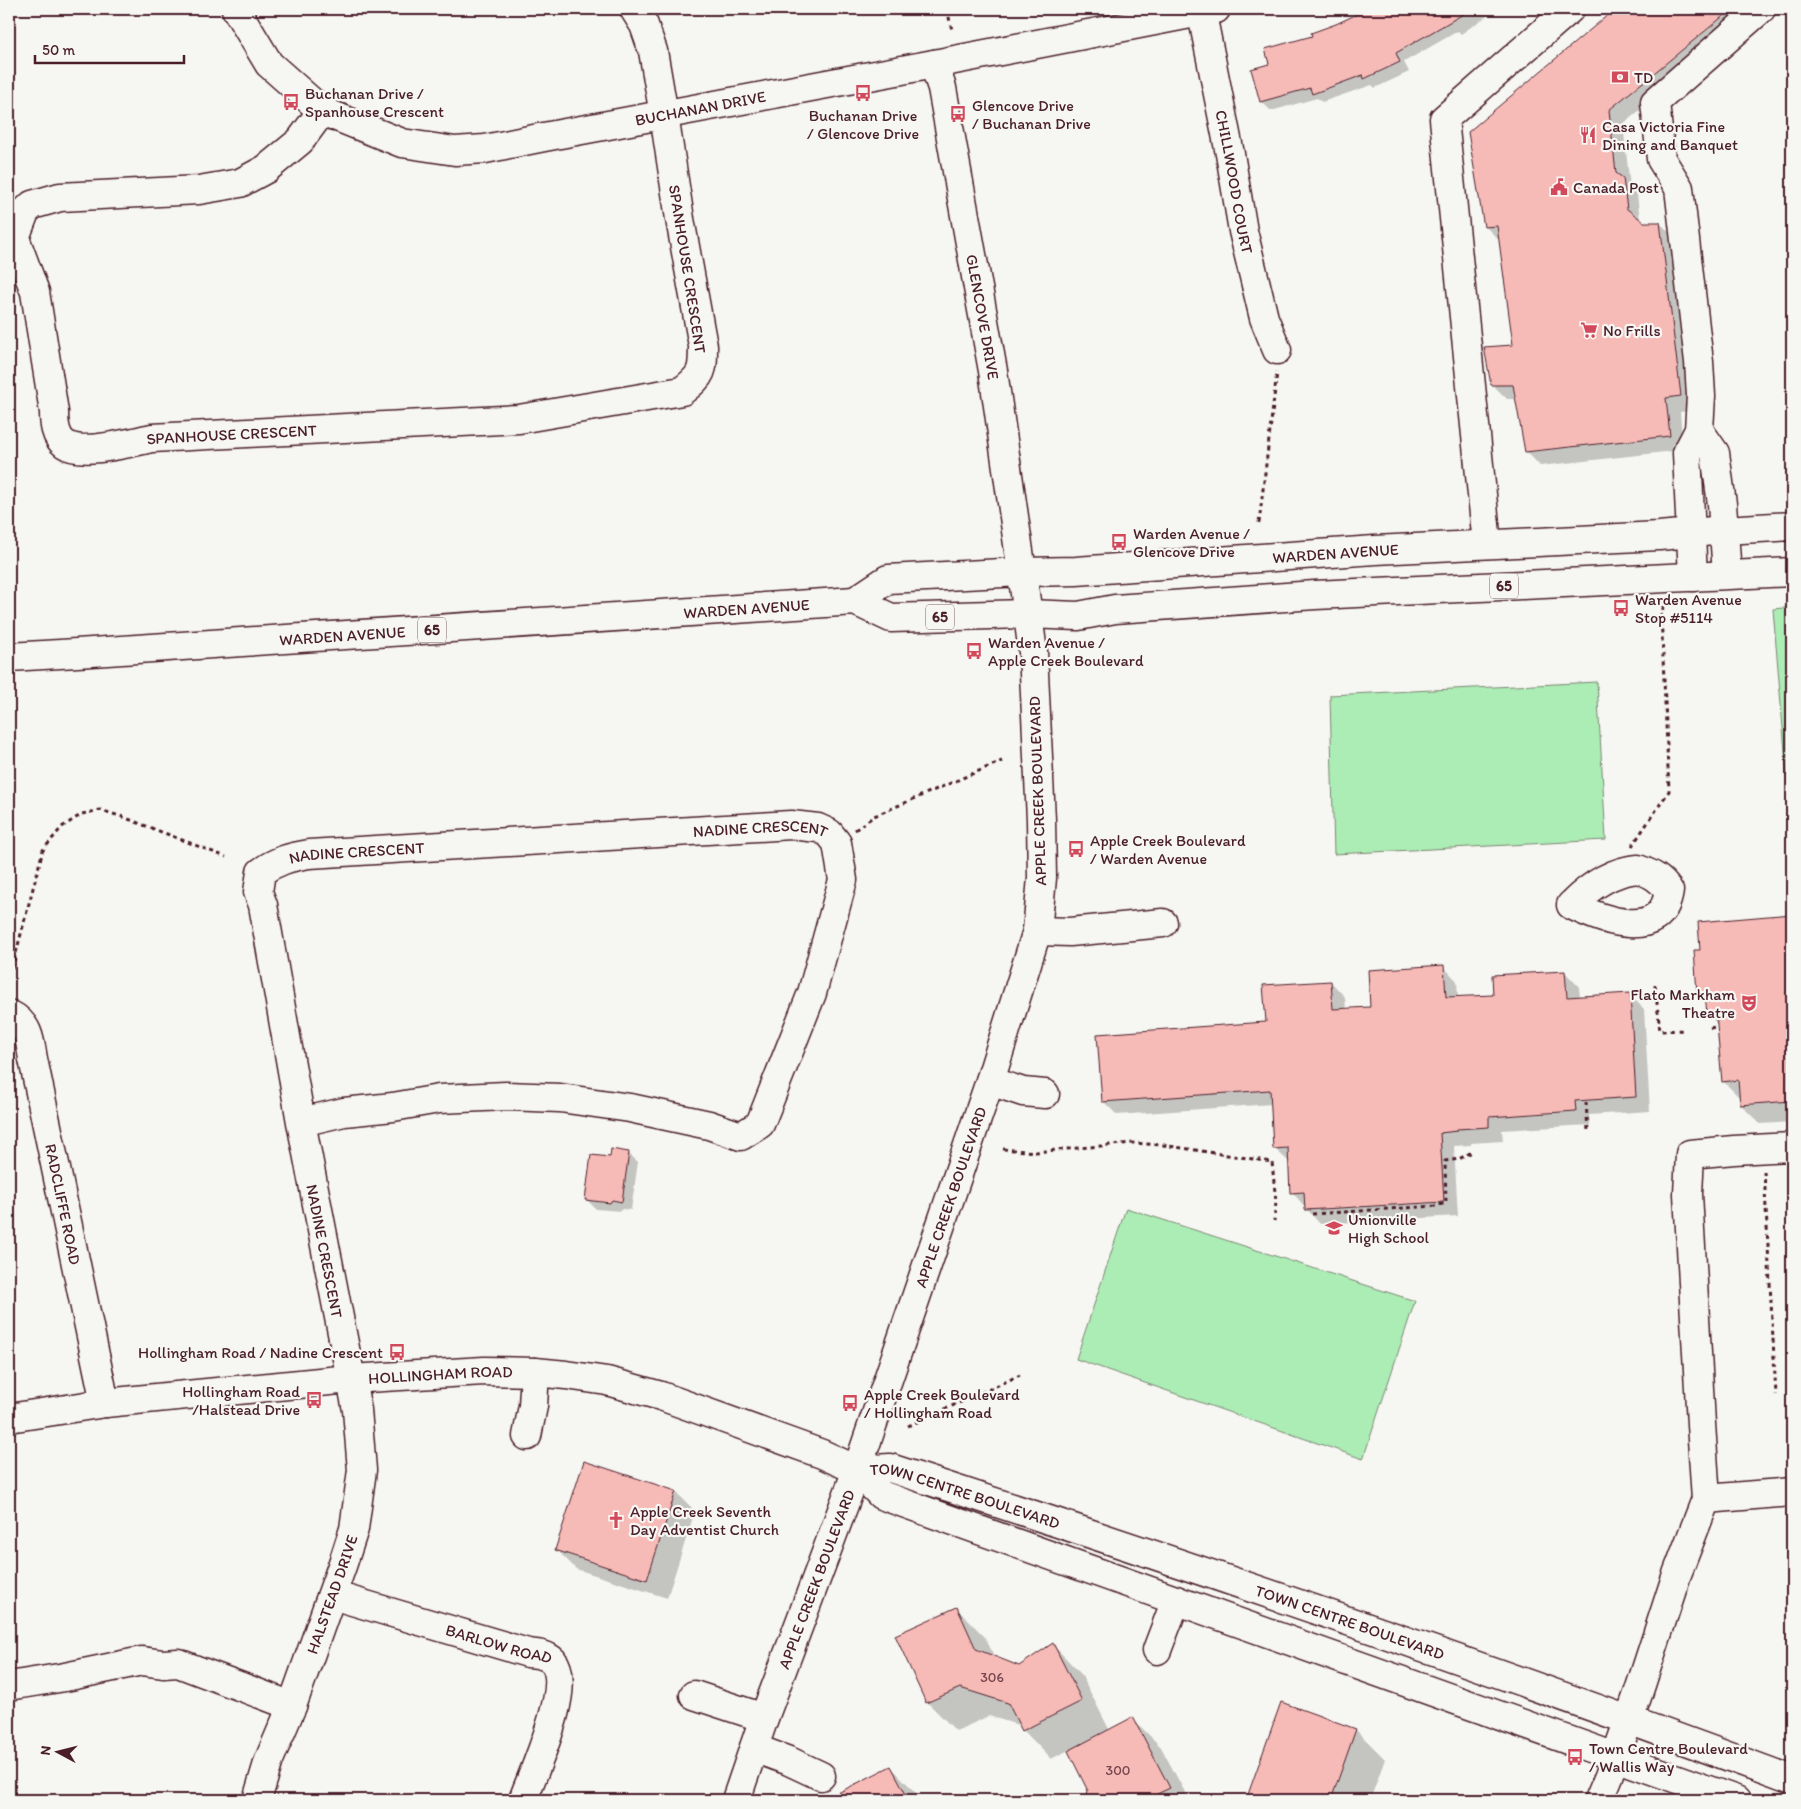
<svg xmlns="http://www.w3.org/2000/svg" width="1801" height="1809" viewBox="0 0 1801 1809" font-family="Itim,sans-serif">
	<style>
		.green { fill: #acedb6; stroke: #7b8670 }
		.shadow { fill: #0003 }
		.building { fill: #f7bbb7; stroke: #4a1f2b }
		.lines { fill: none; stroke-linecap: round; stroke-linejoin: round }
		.minor-casing { stroke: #4a1f2b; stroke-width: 31 }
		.major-casing { stroke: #4a1f2b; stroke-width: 31 }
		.path { stroke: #4a1f2b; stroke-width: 3; stroke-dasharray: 4 4; stroke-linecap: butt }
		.minor { stroke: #f6f6f2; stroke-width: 28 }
		.major { stroke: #f6f6f2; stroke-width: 28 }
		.labels { text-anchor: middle; stroke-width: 4.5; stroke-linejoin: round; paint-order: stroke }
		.number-label { font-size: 14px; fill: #75464e }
		.shield { fill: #f6f6f2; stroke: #7e6067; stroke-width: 1 }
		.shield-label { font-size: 15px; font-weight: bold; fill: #4a1f2b }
		.poi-label { font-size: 16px; fill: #4a1f2b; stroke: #f6f6f2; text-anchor: start }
		.street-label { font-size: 16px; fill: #4a1f2b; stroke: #f6f6f2 }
	</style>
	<rect width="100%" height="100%" fill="#f6f6f2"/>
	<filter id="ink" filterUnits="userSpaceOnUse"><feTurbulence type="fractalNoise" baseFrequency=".02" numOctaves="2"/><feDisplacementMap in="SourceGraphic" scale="10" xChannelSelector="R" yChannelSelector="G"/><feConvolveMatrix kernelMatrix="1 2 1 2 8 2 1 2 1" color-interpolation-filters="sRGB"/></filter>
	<g filter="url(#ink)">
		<path class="green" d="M 1792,607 L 1792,835 L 1773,609 Z
			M 1597,682 L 1606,840 L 1334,854 L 1330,695 Z
			M 1126,1208 L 1415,1301 L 1363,1459 L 1076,1359 Z"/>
		<path class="shadow" d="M 1381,9 L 1497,9 L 1461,34 L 1458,31 L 1404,62 L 1409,72 L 1375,88 L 1372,85 L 1322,102 L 1317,98 L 1271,111 L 1261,101 L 1271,65 L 1314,37 L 1313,34 L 1357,15 L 1362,20 Z
			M 1617,9 L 1764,9 L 1623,124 L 1630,187 L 1637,194 L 1640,220 L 1644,223 L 1660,223 L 1674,237 L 1694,410 L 1680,412 L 1683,450 L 1540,466 L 1526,451 L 1517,399 L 1507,399 L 1493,385 L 1514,346 L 1500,241 L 1485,226 L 1470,133 Z
			M 1792,915 L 1792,1122 L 1760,1124 L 1741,1105 L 1741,1099 L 1723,1081 L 1718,1025 L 1708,1014 L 1707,1001 L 1698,992 L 1702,951 L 1699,923 Z
			M 1443,966 L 1457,981 L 1458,998 L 1494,996 L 1565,972 L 1579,987 L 1580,997 L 1629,994 L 1644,1009 L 1650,1111 L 1589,1115 L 1590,1125 L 1502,1130 L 1503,1141 L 1471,1143 L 1471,1145 L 1454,1146 L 1458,1216 L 1320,1224 L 1292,1192 L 1289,1162 L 1274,1148 L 1272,1104 L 1117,1115 L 1103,1101 L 1267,1023 L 1331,982 L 1345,997 L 1346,1010 L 1371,1008 Z
			M 628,1153 L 638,1162 L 631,1210 L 622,1209 L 620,1211 L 596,1209 L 586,1199 L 611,1159 Z
			M 676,1492 L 695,1511 L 667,1598 L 576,1569 L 556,1549 Z
			M 956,1608 L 985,1637 L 995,1658 L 1019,1667 L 1053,1645 L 1081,1674 L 1110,1731 L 1133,1719 L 1161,1747 L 1189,1800 L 1086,1800 L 1090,1791 L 1069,1750 L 1051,1759 L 1023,1730 L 1021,1726 L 989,1716 L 956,1731 L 927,1702 Z
			M 1282,1703 L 1356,1730 L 1385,1759 L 1370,1800 L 1247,1800 Z
			M 891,1767 L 919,1796 L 921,1800 L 827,1800 Z
			M 1624,1795 L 1638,1800 L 1622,1800 Z"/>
		<path class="building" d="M 1368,9 L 1472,9 L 1396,53 L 1400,62 L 1364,79 L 1363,75 L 1312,94 L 1310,88 L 1260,102 L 1251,69 L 1269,64 L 1265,49 L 1312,36 L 1311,33 L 1336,24 Z
			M 1615,9 L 1732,9 L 1609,110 L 1616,173 L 1623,178 L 1627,209 L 1644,222 L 1660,222 L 1681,396 L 1666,398 L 1670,436 L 1525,452 L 1513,385 L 1491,385 L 1484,347 L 1513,345 L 1497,226 L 1484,227 L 1468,132 Z
			M 1792,914 L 1792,1101 L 1740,1105 L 1738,1080 L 1722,1082 L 1716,1014 L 1707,1015 L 1705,992 L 1697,993 L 1694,950 L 1700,950 L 1698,922 Z
			M 1444,965 L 1446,997 L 1493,995 L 1492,975 L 1565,971 L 1567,997 L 1630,993 L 1636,1097 L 1575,1101 L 1576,1111 L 1489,1117 L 1489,1127 L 1457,1129 L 1457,1131 L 1440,1133 L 1444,1202 L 1305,1210 L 1304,1192 L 1290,1193 L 1288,1148 L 1273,1149 L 1270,1090 L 1102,1102 L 1097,1034 L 1266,1022 L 1263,985 L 1331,981 L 1333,1009 L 1370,1007 L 1368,970 Z
			M 611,1149 L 629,1152 L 622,1202 L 612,1200 L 610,1203 L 585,1200 L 591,1155 L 610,1157 Z
			M 584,1461 L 676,1491 L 647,1580 L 555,1550 Z
			M 957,1607 L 976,1649 L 1019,1666 L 1053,1643 L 1082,1701 L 1022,1731 L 1008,1703 L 960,1688 L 926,1703 L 895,1635 Z
			M 1281,1702 L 1356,1729 L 1331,1800 L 1246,1800 Z
			M 1133,1717 L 1170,1788 L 1144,1800 L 1085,1800 L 1088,1791 L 1068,1751 Z
			M 891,1766 L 909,1800 L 824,1800 Z"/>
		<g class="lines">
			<g class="minor-casing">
				<g id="minor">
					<path id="s1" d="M 236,9 L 269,64 L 322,111 L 402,143 L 455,151 L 485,149 L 544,137 L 934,64 L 1216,9"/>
					<path id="s2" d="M 1201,9 L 1230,154 L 1243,231 L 1264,318 L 1277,350"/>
					<path id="s3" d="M 934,64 L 942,88 L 993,371 L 1022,572"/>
					<path id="s4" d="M 322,111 L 300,141 L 266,169 L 240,183 L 199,190 L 60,197 L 32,205 L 25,212 L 15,238 L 35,292 L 54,412 C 54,423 55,437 65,444 C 82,456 132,442 152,438 L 519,419 L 682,391 C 703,375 703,371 703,346 L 680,219 L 664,115 L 653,51 L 644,25 L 634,9"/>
					<path d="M 1699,430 L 1715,453 L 1722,504 L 1727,574"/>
					<path d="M 1487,544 L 1444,119 L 1570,9"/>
					<path d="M 1693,577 L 1687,453 L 1699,430 L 1701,396 L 1699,362 L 1679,188 L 1661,159 L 1655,102 L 1761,9"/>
					<path d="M 1638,869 C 1652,874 1661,879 1669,891 C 1662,943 1602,920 1571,905 C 1589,887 1612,871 1638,869 Z"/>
					<path d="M 1037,931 L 1070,932 L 1163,923"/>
					<path id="s5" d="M 9,1014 C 28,1023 30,1039 33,1059 L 105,1403"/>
					<path d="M 990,1081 L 1023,1092 L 1045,1094"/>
					<path id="s6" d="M 9,1418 L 105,1403 L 350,1379 L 484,1371 L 535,1372 L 566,1375 L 607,1381 L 661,1396 L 822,1454 L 857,1470"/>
					<path d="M 527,1436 L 533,1406 L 535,1372"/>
					<path d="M 1706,1499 L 1792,1492"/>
					<path id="s7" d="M 332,1595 L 528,1653 C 537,1654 546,1654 553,1661 C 574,1686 533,1772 523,1800"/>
					<path d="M 1157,1650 L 1176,1600"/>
					<path d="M 9,1686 L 65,1677 L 142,1661 L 163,1664 L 178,1663 L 292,1706"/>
					<path d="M 694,1695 L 764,1718"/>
					<path d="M 754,1748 L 789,1761 L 821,1776"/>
					<path id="s8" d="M 257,1800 L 269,1760 L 292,1706 L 343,1563 L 354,1529 L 362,1470 L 357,1410 L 301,1122 L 263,905 L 258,892 L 261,872 C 276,861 290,857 309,854 L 791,825 L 818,828 L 829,833 L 837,843 L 843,880 L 812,993 L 760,1124 L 741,1136 L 709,1125 L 630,1108 L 560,1098 L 506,1096 L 439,1099 L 393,1107 L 344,1112 L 301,1122"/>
					<path d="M 1599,1800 L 1609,1776 L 1638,1694 L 1677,1574 L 1706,1499 L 1701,1424 L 1688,1194 L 1690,1154 L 1734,1150 L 1792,1147"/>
				</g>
			</g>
			<g class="major-casing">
				<g id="major">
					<path id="s9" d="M 855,601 L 888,579 L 1022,572 L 1076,571 L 1375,550 L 1659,536 L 1724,530 L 1792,526"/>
					<path id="s10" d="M 9,657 L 77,653 L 855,601 L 891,618 L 1028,614 L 1078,616 L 1115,609 L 1315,595 L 1792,572"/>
					<path id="s11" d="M 857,1470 L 890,1468 C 1193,1566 1494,1669 1792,1780"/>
					<path d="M 857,1470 L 881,1495 L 1736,1800"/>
					<path id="s12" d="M 736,1800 L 764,1718 L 857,1470 L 990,1081 L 1037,931 L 1042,878 L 1041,820 L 1033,652 L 1022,572"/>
				</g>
			</g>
			<path class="path" d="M 947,9 L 952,30
				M 1259,523 L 1277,372
				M 855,830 L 874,816 L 1002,761
				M 1632,846 L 1669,791 L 1661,613 L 1665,604
				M 1788,886 L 1792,872
				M 10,976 L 43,850 L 62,827 L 82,814 L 100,810 L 123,817 L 226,857
				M 1655,985 L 1660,1031 L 1685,1030
				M 1710,1028 L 1715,1027
				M 1586,1102 L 1588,1131
				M 1003,1149 L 1035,1152 L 1133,1143 L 1163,1145 L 1272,1162 L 1276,1202 L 1274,1221
				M 1764,1171 L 1776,1395
				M 1312,1214 L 1435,1206 L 1446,1203 L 1445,1161 L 1459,1159 L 1474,1151
				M 908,1426 L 1020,1375"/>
			<use href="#minor" class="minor"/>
			<use href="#major" class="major"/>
		</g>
	</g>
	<defs>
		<g id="bank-bare" transform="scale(1.35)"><path d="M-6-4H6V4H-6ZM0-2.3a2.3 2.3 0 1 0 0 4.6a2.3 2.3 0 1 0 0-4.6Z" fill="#d1495b" stroke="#f6f6f2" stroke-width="2.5" paint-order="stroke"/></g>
		<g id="bus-bare" transform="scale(1.35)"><path d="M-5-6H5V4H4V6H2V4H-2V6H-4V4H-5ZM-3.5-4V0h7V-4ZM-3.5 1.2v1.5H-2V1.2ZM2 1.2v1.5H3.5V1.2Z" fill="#d1495b" stroke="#f6f6f2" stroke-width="2.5" paint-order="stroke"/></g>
		<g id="restaurant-bare" transform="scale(1.35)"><path d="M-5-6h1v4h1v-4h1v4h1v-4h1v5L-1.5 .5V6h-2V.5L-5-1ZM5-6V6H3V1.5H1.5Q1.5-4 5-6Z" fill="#d1495b" stroke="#f6f6f2" stroke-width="2.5" paint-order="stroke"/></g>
		<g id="civic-bare" transform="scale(1.35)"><path d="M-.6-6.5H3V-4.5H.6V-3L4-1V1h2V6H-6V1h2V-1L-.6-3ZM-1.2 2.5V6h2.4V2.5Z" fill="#d1495b" stroke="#f6f6f2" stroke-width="2.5" paint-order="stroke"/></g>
		<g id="supermarket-bare" transform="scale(1.35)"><path d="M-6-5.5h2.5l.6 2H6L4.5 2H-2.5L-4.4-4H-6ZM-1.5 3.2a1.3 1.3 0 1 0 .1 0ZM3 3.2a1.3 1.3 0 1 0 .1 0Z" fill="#d1495b" stroke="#f6f6f2" stroke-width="2.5" paint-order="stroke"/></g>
		<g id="theatre-bare" transform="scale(1.35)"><path d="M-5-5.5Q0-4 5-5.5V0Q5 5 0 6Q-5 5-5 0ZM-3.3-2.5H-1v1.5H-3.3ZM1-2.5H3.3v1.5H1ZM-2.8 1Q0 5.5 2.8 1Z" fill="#d1495b" stroke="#f6f6f2" stroke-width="2.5" paint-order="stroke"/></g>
		<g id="school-bare" transform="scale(1.35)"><path d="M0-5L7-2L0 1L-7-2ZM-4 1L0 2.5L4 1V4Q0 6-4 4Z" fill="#d1495b" stroke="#f6f6f2" stroke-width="2.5" paint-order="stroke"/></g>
		<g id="church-bare" transform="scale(1.35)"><path d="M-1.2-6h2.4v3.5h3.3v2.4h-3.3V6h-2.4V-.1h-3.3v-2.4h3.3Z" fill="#d1495b" stroke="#f6f6f2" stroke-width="2.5" paint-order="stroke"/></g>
	</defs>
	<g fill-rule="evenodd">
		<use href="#bank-bare" x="1620" y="77"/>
		<use href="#bus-bare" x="863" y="93"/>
		<use href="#bus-bare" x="291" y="102"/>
		<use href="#bus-bare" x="958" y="114"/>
		<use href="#restaurant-bare" x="1588" y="135"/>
		<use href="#civic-bare" x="1559" y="187"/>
		<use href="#supermarket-bare" x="1589" y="330"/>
		<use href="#bus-bare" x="1119" y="542"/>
		<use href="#bus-bare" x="1621" y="608"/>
		<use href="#bus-bare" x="974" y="651"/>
		<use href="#bus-bare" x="1076" y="849"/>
		<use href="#theatre-bare" x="1749" y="1003"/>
		<use href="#school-bare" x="1334" y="1228"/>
		<use href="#bus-bare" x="397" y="1352"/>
		<use href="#bus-bare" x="314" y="1400"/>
		<use href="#bus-bare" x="850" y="1403"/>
		<use href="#church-bare" x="616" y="1520"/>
		<use href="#bus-bare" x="1575" y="1757"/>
	</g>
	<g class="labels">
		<g class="number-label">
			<text x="992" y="1682">306</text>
			<text x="1118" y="1775">300</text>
		</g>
		<g class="shield">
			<rect x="1490" y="573.5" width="28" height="25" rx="4"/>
			<rect x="926" y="604.5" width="28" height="25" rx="4"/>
			<rect x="418" y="617.5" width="28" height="25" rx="4"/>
		</g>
		<g class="shield-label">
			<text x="1504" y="591">65</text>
			<text x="940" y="622">65</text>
			<text x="432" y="635">65</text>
		</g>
		<g class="poi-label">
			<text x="1634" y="83">TD</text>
			<text x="305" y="99">Buchanan Drive /<tspan x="305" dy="18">Spanhouse Crescent</tspan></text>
			<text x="972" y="111">Glencove Drive<tspan x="972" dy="18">/ Buchanan Drive</tspan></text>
			<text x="863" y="121" text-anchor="middle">Buchanan Drive<tspan x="863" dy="18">/ Glencove Drive</tspan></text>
			<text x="1602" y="132">Casa Victoria Fine<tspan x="1602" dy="18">Dining and Banquet</tspan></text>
			<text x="1573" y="193">Canada Post</text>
			<text x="1603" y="336">No Frills</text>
			<text x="1133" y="539">Warden Avenue /<tspan x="1133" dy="18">Glencove Drive</tspan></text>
			<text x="1635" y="605">Warden Avenue<tspan x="1635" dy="18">Stop #5114</tspan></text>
			<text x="988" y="648">Warden Avenue /<tspan x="988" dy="18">Apple Creek Boulevard</tspan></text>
			<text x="1090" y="846">Apple Creek Boulevard<tspan x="1090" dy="18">/ Warden Avenue</tspan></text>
			<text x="1735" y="1000" text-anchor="end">Flato Markham<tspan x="1735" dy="18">Theatre</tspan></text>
			<text x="1348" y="1225">Unionville<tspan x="1348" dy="18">High School</tspan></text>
			<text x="383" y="1358" text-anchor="end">Hollingham Road / Nadine Crescent</text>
			<text x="300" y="1397" text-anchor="end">Hollingham Road<tspan x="300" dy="18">/Halstead Drive</tspan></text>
			<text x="864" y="1400">Apple Creek Boulevard<tspan x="864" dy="18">/ Hollingham Road</tspan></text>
			<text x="630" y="1517">Apple Creek Seventh<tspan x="630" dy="18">Day Adventist Church</tspan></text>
			<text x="1589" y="1754">Town Centre Boulevard<tspan x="1589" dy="18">/ Wallis Way</tspan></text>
		</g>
		<g class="street-label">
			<text dy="6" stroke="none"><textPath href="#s1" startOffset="524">BUCHANAN DRIVE</textPath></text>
			<text dy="6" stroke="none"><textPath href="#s2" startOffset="176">CHILLWOOD COURT</textPath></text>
			<text transform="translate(688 269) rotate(81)" y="6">SPANHOUSE CRESCENT</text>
			<text dy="6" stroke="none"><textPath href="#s3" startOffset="258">GLENCOVE DRIVE</textPath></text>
			<text dy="6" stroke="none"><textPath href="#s4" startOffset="741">SPANHOUSE CRESCENT</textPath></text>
			<text dy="6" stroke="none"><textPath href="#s9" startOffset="488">WARDEN AVENUE</textPath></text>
			<text dy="6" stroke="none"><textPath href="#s10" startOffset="739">WARDEN AVENUE</textPath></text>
			<text dy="6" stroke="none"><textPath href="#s10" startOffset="334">WARDEN AVENUE</textPath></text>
			<text transform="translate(1037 791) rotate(-92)" y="6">APPLE CREEK BOULEVARD</text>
			<text dy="6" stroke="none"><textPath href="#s8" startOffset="1460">NADINE CRESCENT</textPath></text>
			<text dy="6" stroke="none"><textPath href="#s8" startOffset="1055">NADINE CRESCENT</textPath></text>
			<text dy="6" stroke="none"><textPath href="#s12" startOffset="640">APPLE CREEK BOULEVARD</textPath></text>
			<text dy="6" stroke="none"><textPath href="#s5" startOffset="202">RADCLIFFE ROAD</textPath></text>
			<text transform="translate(325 1251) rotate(79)" y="6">NADINE CRESCENT</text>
			<text dy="6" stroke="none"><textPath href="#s6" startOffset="434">HOLLINGHAM ROAD</textPath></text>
			<text dy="6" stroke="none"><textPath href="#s11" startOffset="112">TOWN CENTRE BOULEVARD</textPath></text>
			<text dy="6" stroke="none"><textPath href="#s12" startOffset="235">APPLE CREEK BOULEVARD</textPath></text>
			<text dy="6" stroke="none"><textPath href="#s8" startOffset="219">HALSTEAD DRIVE</textPath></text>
			<text dy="6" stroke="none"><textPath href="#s11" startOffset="518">TOWN CENTRE BOULEVARD</textPath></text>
			<text dy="6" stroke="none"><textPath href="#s7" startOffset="174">BARLOW ROAD</textPath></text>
		</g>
	</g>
	<rect width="1801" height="1809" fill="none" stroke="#f6f6f2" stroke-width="30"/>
	<rect x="15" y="15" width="1771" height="1779" fill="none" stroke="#4a1f2b" stroke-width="2" filter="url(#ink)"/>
	<g transform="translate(58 1752) rotate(277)" stroke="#f6f6f2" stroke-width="4" paint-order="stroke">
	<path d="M0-4L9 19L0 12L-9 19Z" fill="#4a1f2b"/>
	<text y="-8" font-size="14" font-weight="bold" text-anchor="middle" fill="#4a1f2b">N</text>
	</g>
	<path d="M35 55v8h149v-8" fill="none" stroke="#4a1f2b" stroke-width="2.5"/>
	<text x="42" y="55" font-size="15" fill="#4a1f2b" stroke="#f6f6f2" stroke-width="4" paint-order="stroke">50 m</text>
</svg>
